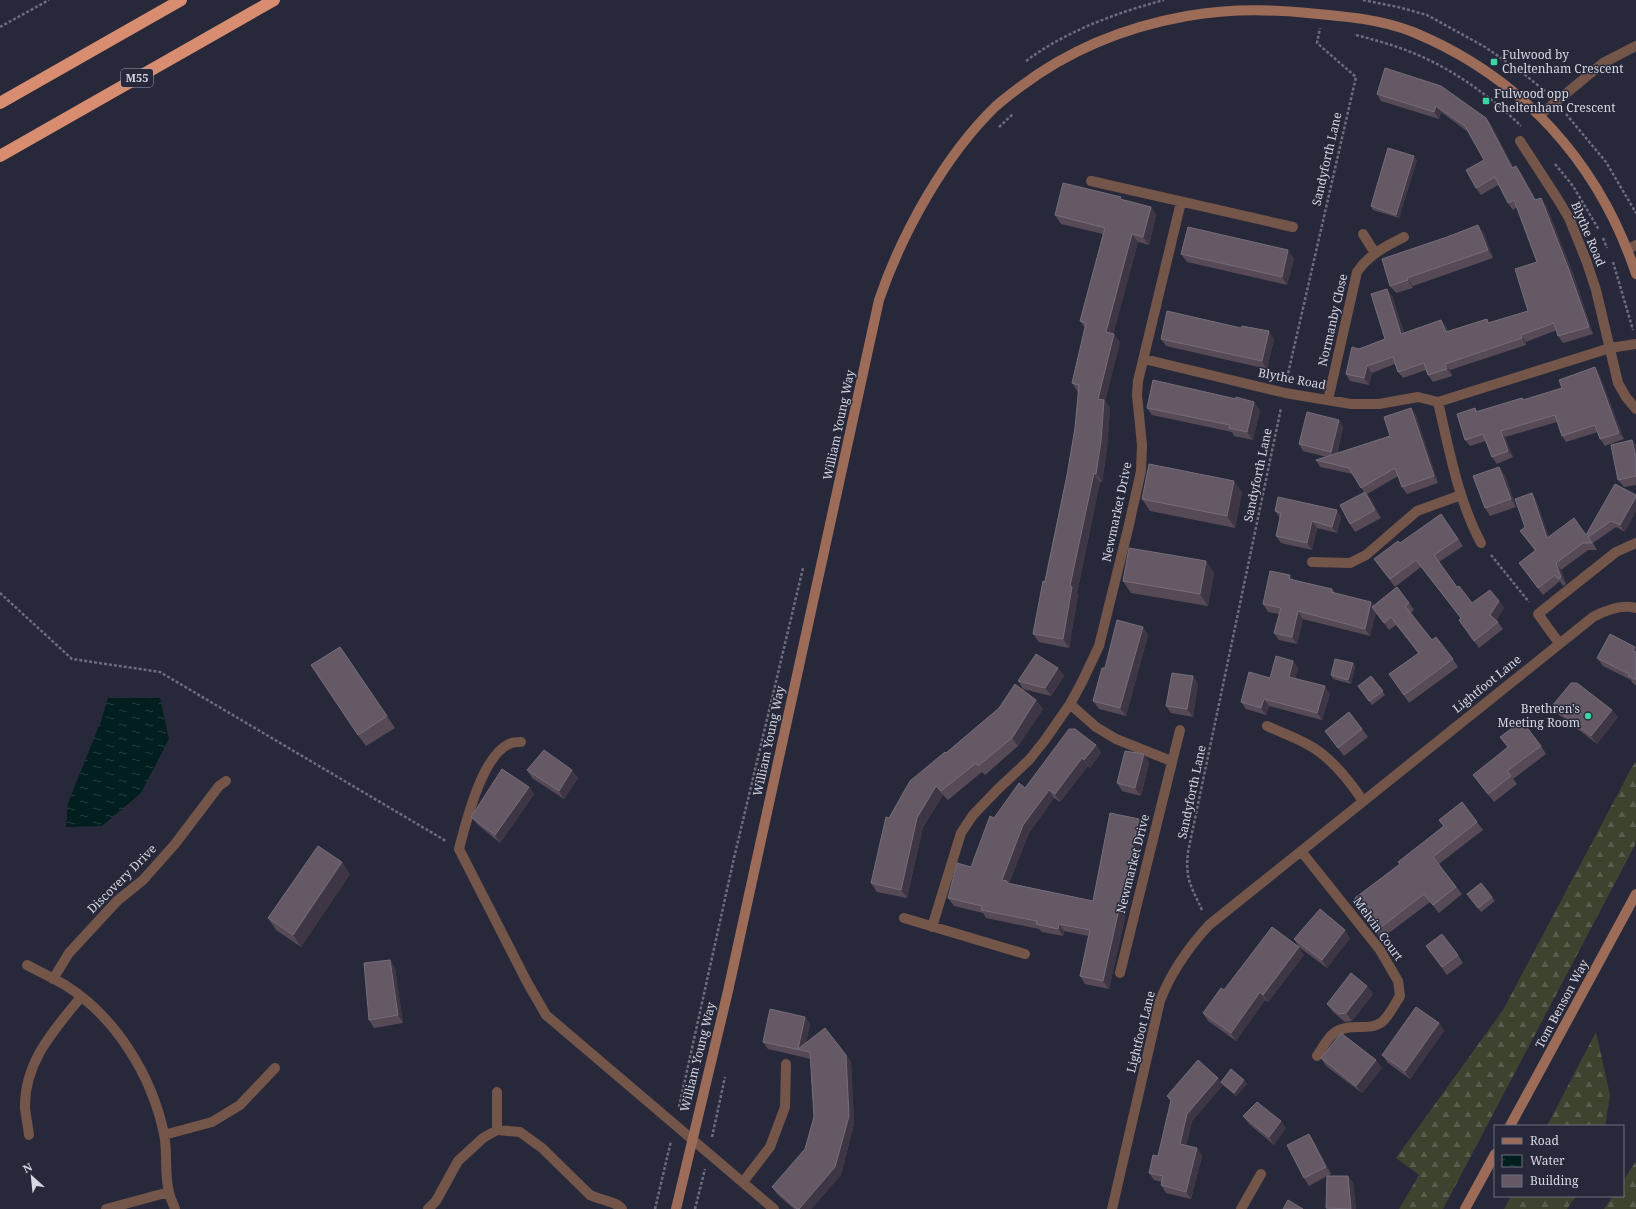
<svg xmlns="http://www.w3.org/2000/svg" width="1636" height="1209" viewBox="0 0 1636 1209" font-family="'Noto Serif',serif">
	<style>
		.forest { fill: url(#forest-firs) }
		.water { fill: url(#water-ripples) }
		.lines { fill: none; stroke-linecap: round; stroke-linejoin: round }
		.path { stroke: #6b6d7c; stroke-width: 2.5; stroke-dasharray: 3 2; stroke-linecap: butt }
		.lane { stroke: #745549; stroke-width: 10 }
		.street { stroke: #745549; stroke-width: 10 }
		.secondary { stroke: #9d6c59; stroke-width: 10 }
		.highway { stroke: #d98d70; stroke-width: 12 }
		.wall { fill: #574a57 }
		.shaded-wall { fill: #3e3645 }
		.building { fill: #655966; stroke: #766d7a }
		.poi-dot { fill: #3ad4a5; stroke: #27293a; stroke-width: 1.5 }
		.labels { text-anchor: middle; stroke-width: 3; stroke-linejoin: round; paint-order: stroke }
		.shield { fill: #27293a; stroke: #a1a3b0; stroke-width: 1 }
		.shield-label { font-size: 11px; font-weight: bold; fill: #d5d7e2 }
		.poi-label { font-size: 12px; fill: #d5d7e2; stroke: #27293a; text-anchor: start }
		.street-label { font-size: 12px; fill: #d5d7e2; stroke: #27293a }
	</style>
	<defs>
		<pattern id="forest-firs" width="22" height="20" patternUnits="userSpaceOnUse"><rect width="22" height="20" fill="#3e4330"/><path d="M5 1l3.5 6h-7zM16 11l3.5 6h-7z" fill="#595d4e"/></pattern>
		<pattern id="water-ripples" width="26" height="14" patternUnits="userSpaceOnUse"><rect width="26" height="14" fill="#021e1f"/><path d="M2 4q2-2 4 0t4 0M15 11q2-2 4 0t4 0" fill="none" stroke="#263e3f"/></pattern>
	</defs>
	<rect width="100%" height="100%" fill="#27293a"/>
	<path class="forest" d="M 1636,761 L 1636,843 L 1443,1209 L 1399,1209 L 1419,1175 L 1396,1158 L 1503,1010 L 1631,769 Z
		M 1596,1032 L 1610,1095 L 1605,1126 L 1547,1126 Z
		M 1636,1161 L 1636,1209 L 1604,1209 L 1613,1196 L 1623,1196 L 1623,1181 Z
		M 1511,1196 L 1576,1196 L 1567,1209 L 1504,1209 Z"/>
	<path class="water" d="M 108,698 L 160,698 L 169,739 L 141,793 L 102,826 L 66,827 L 68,803 L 101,721 Z"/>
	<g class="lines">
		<path class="path" d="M 1363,0 L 1398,7 L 1427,15 L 1485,47 L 1524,74 L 1545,91
			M 0,27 L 49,0
			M 1356,35 C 1371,39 1386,43 1400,48 C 1446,64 1487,93 1521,126
			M 1026,61 C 1066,31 1116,13 1164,0
			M 1566,114 L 1606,162 L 1636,213
			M 999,127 L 1013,114
			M 1555,164 L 1573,186 L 1599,230
			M 1603,238 L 1607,248
			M 1613,262 L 1633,330
			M 1287,378 L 1356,77 L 1317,43 L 1320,28
			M 1491,555 L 1529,602
			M 0,593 L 72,659 L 160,672 L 446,841
			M 1202,910 C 1191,886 1185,879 1188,852 L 1281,408
			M 679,1107 L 734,858 L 803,568
			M 712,1137 L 725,1077
			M 655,1209 L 671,1141
			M 695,1209 L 705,1169"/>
		<path class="lane" d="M 521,742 C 517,742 512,742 509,744 C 482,756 466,822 459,849 L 527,982 L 546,1015 L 774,1209
			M 590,1195 C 600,1200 616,1201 622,1209"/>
		<path class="street" d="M 1540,115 L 1603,63 L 1636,46
			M 1520,141 L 1557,198 L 1569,218 L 1586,260 L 1596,290 L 1618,383 L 1626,397 L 1636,409
			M 1091,181 L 1293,227
			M 1363,234 L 1375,253
			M 1628,249 L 1636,245
			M 1144,359 L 1285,393 L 1351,404 L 1379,404 L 1418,397 L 1438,402 L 1610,348 L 1636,344
			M 1328,400 L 1357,272 C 1368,255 1386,246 1404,237
			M 1438,402 C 1449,449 1458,500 1481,543
			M 1312,562 L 1350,563 L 1366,555 L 1417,511 L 1461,495
			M 1559,643 L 1538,614 L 1616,552 L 1636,543
			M 1070,704 L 1096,727 L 1116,739 L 1171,761
			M 1267,726 C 1280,732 1294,737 1307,744 C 1330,756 1349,780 1363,801
			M 1301,851 L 1380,950 L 1398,981 L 1400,996 C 1395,1004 1389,1016 1382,1022 C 1369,1032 1349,1022 1334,1033 C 1327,1038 1322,1049 1317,1056
			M 904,918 L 1025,954
			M 932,927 L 961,833 L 973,815 L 998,789 L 1029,760 L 1045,740 L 1070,704 L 1082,682 L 1099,646 L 1128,529 L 1141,471 L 1142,445 L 1137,395 L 1138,381 L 1181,202
			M 27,965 C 40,972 53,978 65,985 C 116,1017 152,1076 164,1134 C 168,1153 164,1173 169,1192 C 170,1198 173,1203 175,1209
			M 1120,973 L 1180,730
			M 53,979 L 69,953 L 117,901 L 143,880 L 175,844 L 219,786 L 226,781
			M 497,1092 L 497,1130
			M 29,1135 C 28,1126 26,1117 25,1108 C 24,1062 54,1030 81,997
			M 164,1135 L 212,1122 L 240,1105 L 275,1068
			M 743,1182 L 770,1147 L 785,1107 L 786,1064
			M 106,1209 L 169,1192
			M 428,1209 L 436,1201 L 458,1161 L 483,1138 L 497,1130 L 520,1132 L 542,1148 L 590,1195
			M 1112,1209 L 1160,1001 C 1171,972 1188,948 1209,925 L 1593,617 C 1606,610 1622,604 1636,608
			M 1241,1209 L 1261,1174"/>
		<path class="secondary" d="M 1510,1126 L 1636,894
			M 676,1209 L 728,991 L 879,300 C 902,233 945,155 996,106 C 1004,99 1012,93 1020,87 C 1070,49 1125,27 1187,16 C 1227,9 1267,9 1308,13 C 1343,16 1380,19 1413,32 C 1522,77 1599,163 1636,274
			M 1465,1209 L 1495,1154"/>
		<path class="highway" d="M 0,103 L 181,0
			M 0,156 L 274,0"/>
	</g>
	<path class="wall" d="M 1385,68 L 1486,118 L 1491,125 L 1513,167 L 1521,173 L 1536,200 L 1546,205 L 1574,276 L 1593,334 L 1563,343 L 1558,336 L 1557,330 L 1526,342 L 1526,345 L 1450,370 L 1452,376 L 1433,382 L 1428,375 L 1426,370 L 1403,378 L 1398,372 L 1395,364 L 1372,373 L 1369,385 L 1350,381 L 1346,374 L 1359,349 L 1385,339 L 1392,296 L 1404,333 L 1441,320 L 1446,327 L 1448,331 L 1487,319 L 1489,323 L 1528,311 L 1537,262 L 1517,207 L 1513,210 L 1508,203 L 1498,185 L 1481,195 L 1476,188 L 1484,160 L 1468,132 L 1441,112 L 1439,119 L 1381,101 L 1377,94 Z
		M 1417,160 L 1399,218 L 1373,210 L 1371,206 Z
		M 1123,200 L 1151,207 L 1156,215 L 1149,245 L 1138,242 L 1113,334 L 1120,342 L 1105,401 L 1110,408 L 1107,449 L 1102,482 L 1100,482 L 1077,593 L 1078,595 L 1069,648 L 1039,642 L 1033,634 L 1067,475 L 1075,428 L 1078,392 L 1072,383 L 1085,328 L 1080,321 L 1103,234 L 1061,224 L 1055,215 Z
		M 1484,233 L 1493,258 L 1413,286 L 1413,288 L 1396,293 L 1390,286 Z
		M 1181,254 L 1294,258 L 1287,285 L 1187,262 Z
		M 1241,328 L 1274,339 L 1267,369 L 1166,346 L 1161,339 Z
		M 1599,374 L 1624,439 L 1605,446 L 1600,439 L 1598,432 L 1566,442 L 1562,436 L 1557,422 L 1505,437 L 1513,457 L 1497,464 L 1492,457 L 1486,441 L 1470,446 L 1465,440 L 1475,408 L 1477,411 L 1522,398 L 1523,400 L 1562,388 Z
		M 1147,408 L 1260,410 L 1253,440 L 1234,436 L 1232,432 L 1152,415 Z
		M 1411,408 L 1416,415 L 1438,483 L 1407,494 L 1402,487 L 1398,476 L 1374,490 L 1367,494 L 1371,499 L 1381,518 L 1355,532 L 1350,524 L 1364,492 L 1353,474 L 1320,467 L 1316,460 L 1327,457 L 1303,451 L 1299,444 L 1339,420 L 1343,427 L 1337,454 L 1390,436 Z
		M 1632,440 L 1636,445 L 1636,485 L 1624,487 L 1618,480 Z
		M 1505,475 L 1516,507 L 1490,516 L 1485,508 Z
		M 1615,484 L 1625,532 L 1616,527 L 1593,543 L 1597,550 L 1588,550 L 1561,570 L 1566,584 L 1563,586 L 1560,581 L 1543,595 L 1519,563 L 1535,551 L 1520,531 L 1525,527 L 1532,493 L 1536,500 L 1549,537 L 1586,535 Z
		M 1242,492 L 1235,528 L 1150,511 L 1142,499 Z
		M 1275,511 L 1341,517 L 1337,533 L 1317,528 L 1312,550 L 1281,543 L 1276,536 L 1280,518 Z
		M 1441,514 L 1463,546 L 1439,562 L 1457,587 L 1472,603 L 1499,601 L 1504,608 L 1496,620 L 1498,622 L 1503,629 L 1479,648 L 1459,620 L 1461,618 L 1421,567 L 1395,587 L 1379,566 L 1400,543 Z
		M 1206,561 L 1214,573 L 1208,606 L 1131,593 L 1123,581 Z
		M 1290,575 L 1293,580 L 1332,589 L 1335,593 L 1374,605 L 1409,603 L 1414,610 L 1411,613 L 1432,640 L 1453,659 L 1458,667 L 1409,703 L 1389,674 L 1418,653 L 1396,625 L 1389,630 L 1376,612 L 1370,636 L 1303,619 L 1297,644 L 1279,640 L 1274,633 L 1279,614 L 1268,612 L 1263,604 Z
		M 1143,627 L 1148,635 L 1126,716 L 1099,709 L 1093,701 L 1105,668 Z
		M 1635,647 L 1636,649 L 1636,685 L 1633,684 L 1631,680 L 1603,666 L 1597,658 Z
		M 348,658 L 395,728 L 366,746 L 358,735 Z
		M 1293,661 L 1298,668 L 1295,678 L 1330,694 L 1322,720 L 1269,706 L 1266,715 L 1246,709 L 1241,702 L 1270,678 Z
		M 1353,663 L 1355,667 L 1351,684 L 1333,679 L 1331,675 Z
		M 1058,668 L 1064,676 L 1051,696 L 1023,689 L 1018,681 Z
		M 1193,676 L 1198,684 L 1193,717 L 1171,713 L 1166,706 Z
		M 1371,676 L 1385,695 L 1372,705 L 1358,686 Z
		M 1036,700 L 1043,709 L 1018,746 L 985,775 L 982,772 L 948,800 L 943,795 L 923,827 L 907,898 L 877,892 L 871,883 L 889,818 L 946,753 Z
		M 1552,706 L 1618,717 L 1597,744 L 1558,714 Z
		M 1362,729 L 1368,737 L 1344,756 L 1325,731 Z
		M 1096,745 L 1101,753 L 1090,768 L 1088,766 L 1060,802 L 1054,798 L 1029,833 L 1009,883 L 1093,901 L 1145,827 L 1109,989 L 1085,984 L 1080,976 L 1088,936 L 1064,931 L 1063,936 L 1042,932 L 1039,929 L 986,918 L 983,913 L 954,906 L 948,898 L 971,867 L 994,818 L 1025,788 Z
		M 1541,746 L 1546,754 L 1513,779 L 1517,784 L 1494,802 L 1473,775 Z
		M 1149,762 L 1141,796 L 1122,791 L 1117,783 Z
		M 527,770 L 572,770 L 578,778 L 564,799 L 532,778 Z
		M 529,787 L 534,794 L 500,843 L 477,824 L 471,817 Z
		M 1439,820 L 1477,822 L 1483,830 L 1439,864 L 1462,894 L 1439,913 L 1430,902 L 1381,939 L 1355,905 L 1400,864 L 1443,826 Z
		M 350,874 L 301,947 L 276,930 L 268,918 Z
		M 1492,897 L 1495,901 L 1481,912 L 1470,898 Z
		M 1350,938 L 1327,968 L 1299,947 L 1294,939 Z
		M 1426,946 L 1458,955 L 1463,963 L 1447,975 Z
		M 1304,955 L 1268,1002 L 1265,1000 L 1236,1041 L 1208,1021 L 1203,1013 L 1224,990 Z
		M 390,960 L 395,968 L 403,1023 L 374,1028 L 369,1020 Z
		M 1367,986 L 1373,994 L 1352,1021 L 1345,1022 L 1333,1012 L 1327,1004 Z
		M 805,1017 L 810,1024 L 806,1042 L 846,1055 L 851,1062 L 854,1124 L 841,1175 L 811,1209 L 794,1209 L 777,1194 L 772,1187 L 805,1149 L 814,1117 L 811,1059 L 768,1049 L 763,1042 Z
		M 1439,1023 L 1444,1031 L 1410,1079 L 1388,1063 L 1382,1055 Z
		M 1321,1058 L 1382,1068 L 1362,1093 L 1326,1066 Z
		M 1218,1078 L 1223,1085 L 1192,1121 L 1186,1145 L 1197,1148 L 1202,1156 L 1191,1199 L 1166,1193 L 1161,1185 L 1162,1182 L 1154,1180 L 1149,1173 L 1158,1156 L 1171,1102 L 1167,1096 Z
		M 1244,1080 L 1247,1084 L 1236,1096 L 1224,1086 L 1221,1082 Z
		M 1243,1116 L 1286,1128 L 1274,1145 L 1249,1124 Z
		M 1314,1142 L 1331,1174 L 1328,1176 L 1348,1176 L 1353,1183 L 1356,1209 L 1327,1209 L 1326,1208 L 1327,1176 L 1309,1186 L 1304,1178 Z"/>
	<path class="shaded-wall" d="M 1436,106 L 1441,112 L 1439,119 L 1434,112 Z
		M 1486,118 L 1491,125 L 1517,175 L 1512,168 Z
		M 1414,156 L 1417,160 L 1399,218 L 1396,215 Z
		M 1516,166 L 1521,173 L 1540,207 L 1535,200 Z
		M 1541,198 L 1546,205 L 1574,276 L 1593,334 L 1589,327 Z
		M 1151,207 L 1156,215 L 1149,245 L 1143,237 Z
		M 1478,225 L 1484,233 L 1493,258 L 1488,250 Z
		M 1132,234 L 1138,242 L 1112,340 L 1106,332 Z
		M 1288,250 L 1294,258 L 1287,285 L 1282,277 Z
		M 1407,278 L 1413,286 L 1413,288 L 1408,280 Z
		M 1387,289 L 1392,296 L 1406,341 L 1401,334 Z
		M 1441,320 L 1446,327 L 1450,339 L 1446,332 Z
		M 1269,331 L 1274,339 L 1267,369 L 1262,361 Z
		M 1114,334 L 1120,342 L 1105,401 L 1110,408 L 1107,449 L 1102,482 L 1096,474 L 1098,399 Z
		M 1521,335 L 1526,342 L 1526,345 L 1522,338 Z
		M 1445,364 L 1450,370 L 1452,376 L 1447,369 Z
		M 1367,366 L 1372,373 L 1369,385 L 1364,378 Z
		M 1595,367 L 1599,374 L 1624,439 L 1619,433 Z
		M 1254,402 L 1260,410 L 1253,440 L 1247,432 Z
		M 1411,408 L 1416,415 L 1438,483 L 1434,476 Z
		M 1339,420 L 1343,427 L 1335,459 L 1331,452 Z
		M 1501,431 L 1505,437 L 1513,457 L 1508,451 Z
		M 1632,440 L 1636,445 L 1636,457 Z
		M 1499,467 L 1505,475 L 1516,507 L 1511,499 Z
		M 1094,473 L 1100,482 L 1077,593 L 1078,595 L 1069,648 L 1063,639 L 1070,586 Z
		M 1234,481 L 1242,492 L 1235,528 L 1227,516 Z
		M 1365,492 L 1371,499 L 1381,518 L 1375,510 Z
		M 1532,493 L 1536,500 L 1552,545 L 1547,538 Z
		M 1636,497 L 1636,512 L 1625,532 L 1620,525 Z
		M 1337,510 L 1341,517 L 1337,533 L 1332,527 Z
		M 1312,521 L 1317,528 L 1312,550 L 1307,543 Z
		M 1206,561 L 1214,573 L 1208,606 L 1200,594 Z
		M 1556,563 L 1561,570 L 1566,584 L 1561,577 Z
		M 1290,575 L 1295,582 L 1289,579 Z
		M 1499,601 L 1504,608 L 1495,623 L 1490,615 Z
		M 1371,602 L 1376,609 L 1372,607 L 1376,612 L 1370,636 L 1365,629 Z
		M 1298,611 L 1303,619 L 1297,644 L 1292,637 Z
		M 1143,627 L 1148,635 L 1126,716 L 1120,708 Z
		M 1635,647 L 1636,649 L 1636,655 L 1633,651 Z
		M 1293,661 L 1298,668 L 1294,684 L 1289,677 Z
		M 1353,663 L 1355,667 L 1351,684 L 1348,680 Z
		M 1058,668 L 1064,676 L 1051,696 L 1045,688 Z
		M 1193,676 L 1198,684 L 1193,717 L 1187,709 Z
		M 1325,686 L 1330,694 L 1322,720 L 1317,713 Z
		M 1264,699 L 1269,706 L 1266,715 L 1261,708 Z
		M 1036,700 L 1043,709 L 1018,746 L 1012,738 Z
		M 1612,710 L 1618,717 L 1597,744 L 1591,736 Z
		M 1096,745 L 1101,753 L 1090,768 L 1084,760 Z
		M 1144,754 L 1149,762 L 1141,796 L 1135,788 Z
		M 1082,758 L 1088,766 L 1060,802 L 1055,794 Z
		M 572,770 L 578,778 L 564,799 L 559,791 Z
		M 936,786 L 943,795 L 923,827 L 907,898 L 901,890 L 917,818 Z
		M 529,787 L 534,794 L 500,843 L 495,835 Z
		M 1049,790 L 1054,798 L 1029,833 L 1007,887 L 1002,880 L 1023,825 Z
		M 1139,819 L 1145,827 L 1109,989 L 1103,981 Z
		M 342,862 L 350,874 L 301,947 L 293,935 Z
		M 1059,924 L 1064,931 L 1063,936 L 1058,929 Z
		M 1345,930 L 1350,938 L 1327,968 L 1322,960 Z
		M 1299,947 L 1304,955 L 1268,1002 L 1263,995 Z
		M 390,960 L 395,968 L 403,1023 L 398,1015 Z
		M 1367,986 L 1373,994 L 1352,1021 L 1346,1013 Z
		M 1260,992 L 1265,1000 L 1236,1041 L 1231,1033 Z
		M 805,1017 L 810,1024 L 804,1051 L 798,1049 Z
		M 1439,1023 L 1444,1031 L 1410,1079 L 1405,1071 Z
		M 846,1055 L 851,1062 L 854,1124 L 841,1175 L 811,1209 L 799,1209 Z
		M 1376,1060 L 1382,1068 L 1362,1093 L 1356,1086 Z
		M 1218,1078 L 1223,1085 L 1192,1121 L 1185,1151 L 1180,1144 L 1187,1114 Z
		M 1244,1080 L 1247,1084 L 1236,1096 L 1234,1093 Z
		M 1281,1121 L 1286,1128 L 1274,1145 L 1269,1137 Z
		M 1309,1134 L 1314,1142 L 1331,1174 L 1326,1167 Z
		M 1197,1148 L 1202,1156 L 1191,1199 L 1186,1192 Z
		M 1348,1176 L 1353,1183 L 1356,1209 L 1351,1209 Z"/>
	<path class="building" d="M 1385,68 L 1441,86 L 1486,118 L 1512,168 L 1516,166 L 1535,200 L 1541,198 L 1569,270 L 1589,327 L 1558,336 L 1554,323 L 1521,335 L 1522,338 L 1445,364 L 1447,369 L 1428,375 L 1424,363 L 1398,372 L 1393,357 L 1367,366 L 1364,378 L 1346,374 L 1352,347 L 1359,349 L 1385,339 L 1371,294 L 1387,289 L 1401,334 L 1441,320 L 1446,332 L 1487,319 L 1488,323 L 1528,311 L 1515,269 L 1537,262 L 1514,200 L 1508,203 L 1495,177 L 1476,188 L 1466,170 L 1484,160 L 1465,126 L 1436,106 L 1434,112 L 1377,94 Z
		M 1388,148 L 1414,156 L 1396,215 L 1371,206 Z
		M 1063,183 L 1121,197 L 1120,199 L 1151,207 L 1143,237 L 1132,234 L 1106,332 L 1114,334 L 1098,399 L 1104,400 L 1101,441 L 1096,474 L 1094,473 L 1070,586 L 1072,587 L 1063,639 L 1033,634 L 1043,581 L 1045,582 L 1067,475 L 1075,428 L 1079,385 L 1072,383 L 1086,323 L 1080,321 L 1105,228 L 1055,215 Z
		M 1478,225 L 1488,250 L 1407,278 L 1408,280 L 1390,286 L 1382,259 L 1447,237 Z
		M 1188,227 L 1288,250 L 1282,277 L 1181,254 Z
		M 1167,311 L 1241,328 L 1242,326 L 1269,331 L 1262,361 L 1161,339 Z
		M 1595,367 L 1619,433 L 1600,439 L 1595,425 L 1562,436 L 1555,415 L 1501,431 L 1508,451 L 1492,457 L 1483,434 L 1465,440 L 1457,414 L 1475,408 L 1476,412 L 1522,398 L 1523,400 L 1562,388 L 1559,380 Z
		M 1153,380 L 1236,399 L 1236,397 L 1254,402 L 1247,432 L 1229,428 L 1230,425 L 1147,408 Z
		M 1411,408 L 1434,476 L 1402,487 L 1395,468 L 1361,488 L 1349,468 L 1316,460 L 1390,436 L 1384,417 Z
		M 1307,412 L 1339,420 L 1331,452 L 1299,444 Z
		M 1632,440 L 1636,457 L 1636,476 L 1618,480 L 1611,445 Z
		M 1149,464 L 1234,481 L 1227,516 L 1142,499 Z
		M 1499,467 L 1511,499 L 1485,508 L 1473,476 Z
		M 1615,484 L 1636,495 L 1636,497 L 1620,525 L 1611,521 L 1588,537 L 1592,543 L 1583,543 L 1556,563 L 1561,577 L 1558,579 L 1555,575 L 1538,588 L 1519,563 L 1536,550 L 1520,531 L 1525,527 L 1515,499 L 1532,493 L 1547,538 L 1574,518 L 1586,535 Z
		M 1365,492 L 1375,510 L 1350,524 L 1340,505 Z
		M 1278,497 L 1337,510 L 1332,527 L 1312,521 L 1307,543 L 1276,536 L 1281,513 L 1275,511 Z
		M 1441,514 L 1458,539 L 1434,555 L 1457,587 L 1459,586 L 1472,603 L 1490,590 L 1499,601 L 1490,615 L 1498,622 L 1474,641 L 1459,620 L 1461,618 L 1416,560 L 1390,579 L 1374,559 L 1398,541 L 1400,543 Z
		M 1129,548 L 1206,561 L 1200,594 L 1123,581 Z
		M 1270,571 L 1290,575 L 1289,579 L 1332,589 L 1331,592 L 1371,602 L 1365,629 L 1298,611 L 1292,637 L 1274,633 L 1281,608 L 1263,604 Z
		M 1397,587 L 1409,603 L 1405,606 L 1432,640 L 1436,637 L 1453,659 L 1404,695 L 1389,674 L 1419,653 L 1391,617 L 1384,623 L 1372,607 Z
		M 1117,620 L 1143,627 L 1120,708 L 1093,701 L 1102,668 L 1105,668 Z
		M 1610,634 L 1635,647 L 1633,651 L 1636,652 L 1636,680 L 1628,676 L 1629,674 L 1597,658 Z
		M 340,647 L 387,716 L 358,735 L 311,665 Z
		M 1036,654 L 1058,668 L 1045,688 L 1018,681 Z
		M 1276,656 L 1293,661 L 1289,677 L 1325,686 L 1317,713 L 1264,699 L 1261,708 L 1241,702 L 1249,672 L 1270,678 Z
		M 1335,659 L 1353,663 L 1348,680 L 1331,675 Z
		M 1172,673 L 1193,676 L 1187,709 L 1166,706 Z
		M 1371,676 L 1383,691 L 1369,701 L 1358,686 Z
		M 1571,683 L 1577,683 L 1612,710 L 1591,736 L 1552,706 Z
		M 1015,684 L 1036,700 L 1012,738 L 978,766 L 976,763 L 941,791 L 936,786 L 917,818 L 901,890 L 871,883 L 886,817 L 889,818 L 910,781 L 945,752 L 946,753 L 999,708 Z
		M 1349,712 L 1362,729 L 1338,748 L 1325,731 Z
		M 1522,721 L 1541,746 L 1507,771 L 1511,776 L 1488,794 L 1473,775 L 1508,747 L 1500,737 Z
		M 1069,729 L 1075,729 L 1096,745 L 1084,760 L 1082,758 L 1055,794 L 1049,790 L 1023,825 L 1002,880 L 1007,881 L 1007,883 L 1093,901 L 1110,813 L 1139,819 L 1103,981 L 1080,976 L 1090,930 L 1059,924 L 1058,929 L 1036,924 L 1037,921 L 981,910 L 982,906 L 948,898 L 957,863 L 971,867 L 990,816 L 994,818 L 1019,783 L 1025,788 Z
		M 544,750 L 572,770 L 559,791 L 527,770 Z
		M 1125,751 L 1144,754 L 1135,788 L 1117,783 Z
		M 502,769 L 529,787 L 495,835 L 471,817 Z
		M 1462,802 L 1477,822 L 1433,857 L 1456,887 L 1433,905 L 1424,894 L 1376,931 L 1355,905 L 1355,898 L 1400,864 L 1398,862 L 1444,826 L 1439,820 Z
		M 318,846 L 342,862 L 293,935 L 268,918 Z
		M 1481,883 L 1492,897 L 1478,908 L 1467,894 Z
		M 1320,909 L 1345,930 L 1322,960 L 1294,939 Z
		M 1272,927 L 1299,947 L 1263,995 L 1260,992 L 1231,1033 L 1203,1013 L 1221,988 L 1224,990 Z
		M 1442,934 L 1458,955 L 1442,967 L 1426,946 Z
		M 390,960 L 398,1015 L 369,1020 L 364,963 Z
		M 1351,973 L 1367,986 L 1346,1013 L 1339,1014 L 1327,1004 Z
		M 1416,1007 L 1439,1023 L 1405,1071 L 1382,1055 Z
		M 770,1009 L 805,1017 L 798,1049 L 825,1028 L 846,1055 L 849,1116 L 835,1167 L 799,1209 L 797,1209 L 772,1187 L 805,1149 L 814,1117 L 810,1052 L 763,1042 Z
		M 1341,1033 L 1376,1060 L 1356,1086 L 1321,1058 Z
		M 1198,1060 L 1218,1078 L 1187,1114 L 1180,1144 L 1197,1148 L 1186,1192 L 1161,1185 L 1163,1176 L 1149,1173 L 1153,1155 L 1158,1156 L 1171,1100 L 1167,1096 Z
		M 1231,1069 L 1244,1080 L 1234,1093 L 1221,1082 Z
		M 1257,1102 L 1281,1121 L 1269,1137 L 1243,1116 Z
		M 1309,1134 L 1326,1167 L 1304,1178 L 1287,1145 Z
		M 1327,1176 L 1348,1176 L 1351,1209 L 1326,1208 Z
		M 1288,1200 L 1303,1209 L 1283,1209 Z"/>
	<g class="poi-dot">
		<rect x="1490" y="58" width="8" height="8" rx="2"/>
		<rect x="1482" y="97" width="8" height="8" rx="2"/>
		<circle cx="1588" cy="716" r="4"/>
	</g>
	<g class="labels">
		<rect class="shield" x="121" y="69" width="32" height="18" rx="3"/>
		<g class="shield-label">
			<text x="137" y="82">M55</text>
		</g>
		<g class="poi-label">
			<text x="1502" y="59">Fulwood by<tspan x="1502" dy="14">Cheltenham Crescent</tspan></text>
			<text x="1494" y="98">Fulwood opp<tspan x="1494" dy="14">Cheltenham Crescent</tspan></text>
			<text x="1580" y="713" text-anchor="end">Brethren's<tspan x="1580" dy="14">Meeting Room</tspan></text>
		</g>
		<g class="street-label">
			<text transform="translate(1327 159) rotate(-77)" y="4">Sandyforth Lane</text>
			<text transform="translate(1588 234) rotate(67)" y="4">Blythe Road</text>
			<text transform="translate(1333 320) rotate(-77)" y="4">Normanby Close</text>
			<text transform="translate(1292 379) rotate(11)" y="4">Blythe Road</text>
			<text transform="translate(839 425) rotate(-78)" y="4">William Young Way</text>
			<text transform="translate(1258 475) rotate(-78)" y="4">Sandyforth Lane</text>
			<text transform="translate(1117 512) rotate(-78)" y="4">Newmarket Drive</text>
			<text transform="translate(1487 684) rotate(-39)" y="4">Lightfoot Lane</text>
			<text transform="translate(769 741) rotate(-78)" y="4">William Young Way</text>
			<text transform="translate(1192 792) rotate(-78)" y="4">Sandyforth Lane</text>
			<text transform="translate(1133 864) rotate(-76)" y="4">Newmarket Drive</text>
			<text transform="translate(122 879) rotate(-45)" y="4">Discovery Drive</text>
			<text transform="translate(1378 929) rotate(54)" y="4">Melvin Court</text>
			<text transform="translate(1562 1004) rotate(-62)" y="4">Tom Benson Way</text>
			<text transform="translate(1141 1032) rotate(-76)" y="4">Lightfoot Lane</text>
			<text transform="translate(698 1057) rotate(-76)" y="4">William Young Way</text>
		</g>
	</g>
	<rect x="1494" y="1125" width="130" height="72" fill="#27293a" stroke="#6d6f7d"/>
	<rect x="1502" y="1138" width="20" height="6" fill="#9d6c59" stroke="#6d6f7d"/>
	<text x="1530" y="1145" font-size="12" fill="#d5d7e2">Road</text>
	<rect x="1502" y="1155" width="20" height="12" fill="url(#water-ripples)" stroke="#6d6f7d"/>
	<text x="1530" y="1165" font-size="12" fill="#d5d7e2">Water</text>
	<rect x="1502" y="1175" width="20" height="12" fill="#655966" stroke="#6d6f7d"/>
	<text x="1530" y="1185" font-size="12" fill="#d5d7e2">Building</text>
	<g transform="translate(32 1177) rotate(333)" stroke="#27293a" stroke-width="3" paint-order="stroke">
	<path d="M0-3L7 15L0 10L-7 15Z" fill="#d5d7e2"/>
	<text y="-6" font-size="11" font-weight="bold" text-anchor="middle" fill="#d5d7e2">N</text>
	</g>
</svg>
